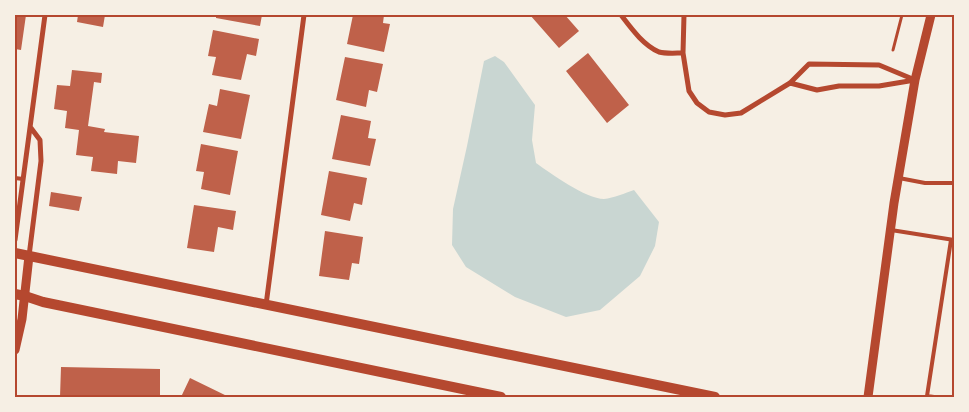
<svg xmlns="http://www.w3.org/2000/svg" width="969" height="412" viewBox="0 0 969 412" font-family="'Fira Sans',sans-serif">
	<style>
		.water { fill: #c9d6d2 }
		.building { fill: #bf614a }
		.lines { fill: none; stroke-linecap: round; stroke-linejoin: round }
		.path { stroke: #b5482f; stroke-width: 3 }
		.service { stroke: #b5482f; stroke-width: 4 }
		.minor { stroke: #b5482f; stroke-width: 5 }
		.tertiary { stroke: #b5482f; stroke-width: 9 }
		.secondary { stroke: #b5482f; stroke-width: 10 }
		.neatline { fill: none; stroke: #b5482f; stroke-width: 2 }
	</style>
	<rect width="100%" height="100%" fill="#f6efe4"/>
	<path class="water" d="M 495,56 L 504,62 L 535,105 L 532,140 L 536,163 C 550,173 586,199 604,199 C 614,198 625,193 634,190 L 659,222 L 655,246 L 640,276 L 600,310 L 566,317 L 515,297 L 466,267 L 452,245 L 453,209 L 467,146 L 484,61 Z"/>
	<path class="building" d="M 15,15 L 26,15 L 21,50 L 15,49 Z
		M 78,15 L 105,15 L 103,27 L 77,22 Z
		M 216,15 L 262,15 L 260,26 L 216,18 Z
		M 353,15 L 384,15 L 383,23 L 390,24 L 384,52 L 347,44 Z
		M 530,15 L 565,15 L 579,31 L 559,48 Z
		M 213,30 L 259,39 L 256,56 L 247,54 L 241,80 L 212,75 L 216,57 L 208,56 Z
		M 588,53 L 629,105 L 607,123 L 566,71 Z
		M 345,57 L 383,64 L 377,92 L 369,90 L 366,107 L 336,100 Z
		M 72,70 L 102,73 L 101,83 L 94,82 L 88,126 L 105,129 L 104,132 L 139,136 L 136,163 L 118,161 L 117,174 L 91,171 L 93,157 L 76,155 L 79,130 L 65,128 L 67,111 L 54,109 L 57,85 L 70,86 Z
		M 220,89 L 250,95 L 241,139 L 203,132 L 209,104 L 217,106 Z
		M 341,115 L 371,121 L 368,138 L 376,139 L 370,166 L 332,159 Z
		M 201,144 L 238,151 L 230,195 L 201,189 L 204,172 L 196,171 Z
		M 329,171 L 367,178 L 362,205 L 354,203 L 350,221 L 321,215 Z
		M 51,192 L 82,197 L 79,211 L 49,206 Z
		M 194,205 L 236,211 L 233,230 L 218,227 L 214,252 L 187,248 Z
		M 325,231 L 363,237 L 359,264 L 352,263 L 349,280 L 319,276 Z
		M 61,367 L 160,369 L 160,397 L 60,397 Z
		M 190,378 L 229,397 L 181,397 Z"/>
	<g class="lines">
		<path class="path" d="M 893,50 L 902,15"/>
		<path class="service" d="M 15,178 L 23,179
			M 899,178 L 925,183 L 954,183
			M 891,230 L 954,240
			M 934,397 L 927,396 L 951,240"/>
		<path class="minor" d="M 621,15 C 631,28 643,45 659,52 C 666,54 676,53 683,53
			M 684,15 L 683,53 L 689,91 L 697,103 L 709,112 L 725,115 L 741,113 L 790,83 L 809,64 L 879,65 L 915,80
			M 790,83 L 817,90 L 839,86 L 879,86 L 915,80
			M 15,240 L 45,15
			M 29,256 L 41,161 L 40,140 L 31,128
			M 266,305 L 304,15"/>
		<path class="tertiary" d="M 15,350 L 22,319 L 29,256
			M 868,397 L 894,203 L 915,80 L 931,15"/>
		<path class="secondary" d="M 15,253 L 715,397
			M 15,294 L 25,296 L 43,302 L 501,397"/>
	</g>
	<rect width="969" height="412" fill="none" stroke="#f6efe4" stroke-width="32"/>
	<rect x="16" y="16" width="937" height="380" class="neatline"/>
</svg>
